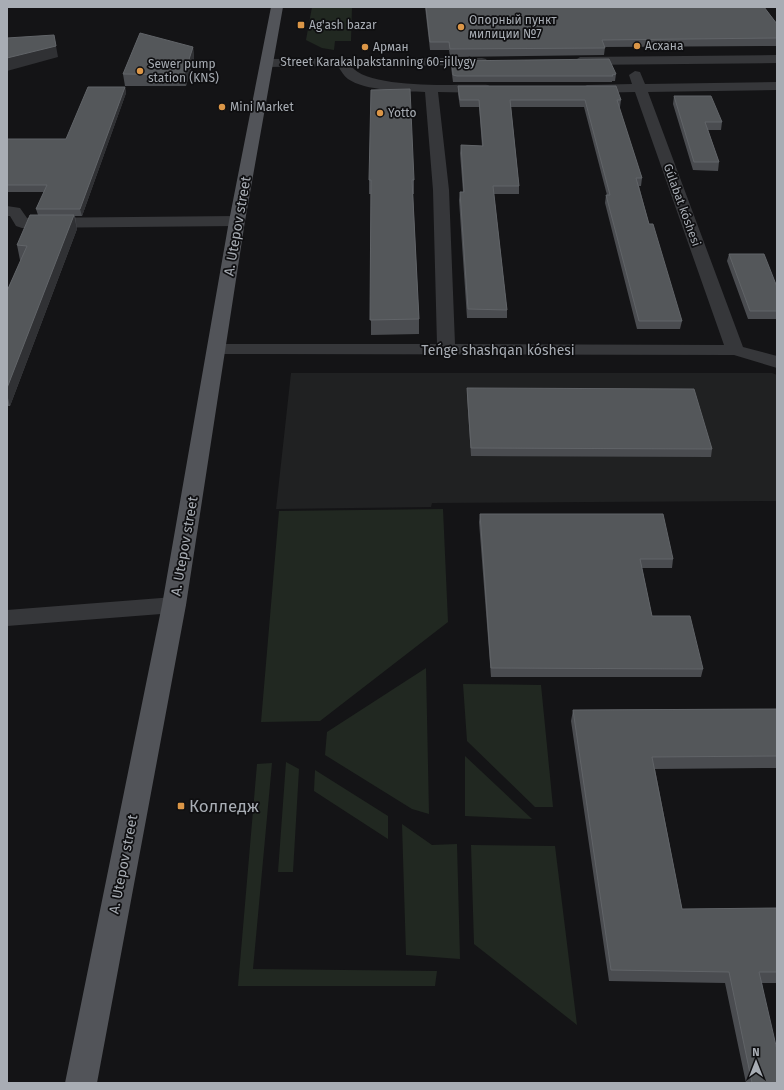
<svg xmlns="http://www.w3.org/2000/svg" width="784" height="1090" viewBox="0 0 784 1090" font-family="'Fira Sans',sans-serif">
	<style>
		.built { fill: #202122 }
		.green { fill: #212821 }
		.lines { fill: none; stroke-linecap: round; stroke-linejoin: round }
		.minor { fill: #36373a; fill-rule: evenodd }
		.major { fill: #525459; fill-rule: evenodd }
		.wall { fill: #4a4c50 }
		.shaded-wall { fill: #303134 }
		.building { fill: #54575a; stroke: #616468 }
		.poi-dot { fill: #db9647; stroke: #0f0f11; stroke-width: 1.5 }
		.labels { text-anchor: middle; stroke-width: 3.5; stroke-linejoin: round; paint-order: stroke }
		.far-poi-label { font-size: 12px; fill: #a8adb4; stroke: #0f0f11; text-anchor: start }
		.far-street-label { font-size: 12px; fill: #a8adb4; stroke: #0f0f11 }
		.street-label { font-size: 14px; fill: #a8adb4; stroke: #0f0f11 }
		.near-poi-label { font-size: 17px; fill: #a8adb4; stroke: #0f0f11; text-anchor: start }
	</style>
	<rect width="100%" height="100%" fill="#141416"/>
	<path class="built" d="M 291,373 L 772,373 L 777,375 L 777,501 L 432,503 L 431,507 L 276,509 Z"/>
	<path class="green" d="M 312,7 L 352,7 L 351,41 L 335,41 L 334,50 L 322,48 L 306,40 Z
		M 443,509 L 448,622 L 320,721 L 261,722 L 279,511 Z
		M 426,668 L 429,814 L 412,809 L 325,755 L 327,732 Z
		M 463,684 L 541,685 L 553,807 L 535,807 L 467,741 Z
		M 465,756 L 532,819 L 465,816 Z
		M 286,762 L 299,769 L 293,872 L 278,872 Z
		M 272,763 L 253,969 L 437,971 L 435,986 L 238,986 L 257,764 Z
		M 315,770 L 388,816 L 388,839 L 314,791 Z
		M 402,824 L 432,845 L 457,844 L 460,959 L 406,955 Z
		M 471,845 L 555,846 L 577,1025 L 474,944 Z"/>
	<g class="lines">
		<path class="minor" d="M 777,55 L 777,63 L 580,65 L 574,61 L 580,57 Z
			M 482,58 L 486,59 L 488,62 L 486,65 L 351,66 C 369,90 458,84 488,85 L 495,89 L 488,93 L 438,92 L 449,190 L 455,344 L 724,345 L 635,92 L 587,93 L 580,89 L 587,85 L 632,84 L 629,75 L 635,71 L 640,72 L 645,84 L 777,82 L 777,90 L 648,92 L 743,347 L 777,356 L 777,368 L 734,355 L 217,354 L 211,353 L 208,349 L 211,345 L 217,344 L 437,344 L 433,190 L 425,92 C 404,91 365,91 348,79 C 344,76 341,71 338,66 L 267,67 L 261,63 L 267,59 Z
			M 7,206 L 20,208 L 27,218 L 237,216 L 243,218 L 245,221 L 243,224 L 237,226 L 22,228 L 16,226 L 10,216 L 7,216 Z
			M 174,597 L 182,599 L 186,605 L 182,611 L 174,613 L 7,626 L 7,610 Z"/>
		<path class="major" d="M 271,7 L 283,7 L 245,221 L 186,605 L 97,1083 L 65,1083 L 162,605 L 229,221 Z"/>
	</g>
	<path class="wall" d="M 425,7 L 764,7 L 777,24 L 777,46 L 605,47 L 604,55 L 450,57 L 449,50 L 430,50 Z
		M 193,47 L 194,58 L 186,86 L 125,86 L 123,74 Z
		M 452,61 L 616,74 L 615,81 L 612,81 L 612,82 L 453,82 L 451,67 Z
		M 458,86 L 621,100 L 620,107 L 619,107 L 642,178 L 641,186 L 639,186 L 649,224 L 682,321 L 680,329 L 637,329 L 605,203 L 606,195 L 607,195 L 584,107 L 511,107 L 519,186 L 519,194 L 494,194 L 507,310 L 507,318 L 467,318 L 459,200 L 460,192 L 463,192 L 460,153 L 461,145 L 482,146 L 479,107 L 460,107 L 458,94 Z
		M 125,87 L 126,93 L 82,216 L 75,216 L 77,229 L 10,406 L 7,406 L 7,291 L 21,260 L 20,260 L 17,245 L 38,215 L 36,209 L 44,192 L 7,192 L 7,139 L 66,139 Z
		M 674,96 L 722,122 L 721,130 L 708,130 L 719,162 L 718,171 L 693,170 L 673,104 Z
		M 369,180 L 414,180 L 414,194 L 413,194 L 419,319 L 419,334 L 371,335 L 371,194 L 369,194 Z
		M 729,254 L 777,287 L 777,319 L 748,319 L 727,261 Z
		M 467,388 L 712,449 L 711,457 L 471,456 L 467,396 Z
		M 480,514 L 673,559 L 672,568 L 642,568 L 652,616 L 703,669 L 701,677 L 491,677 L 479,522 Z
		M 777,709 L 777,768 L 655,769 L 682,909 L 777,908 L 777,983 L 762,983 L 777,1083 L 746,1083 L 725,983 L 609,981 L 571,721 L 573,710 Z"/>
	<path class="shaded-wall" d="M 54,35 L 58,57 L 7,71 L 7,58 Z
		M 193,47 L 194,58 L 186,86 L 184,75 Z
		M 125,87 L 126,93 L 82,216 L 80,209 Z
		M 74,215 L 77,229 L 10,406 L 7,394 L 7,388 Z"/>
	<path class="building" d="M 426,7 L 764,7 L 777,24 L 777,38 L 602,40 L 605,48 L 450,49 L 449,42 L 430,42 Z
		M 140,33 L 193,47 L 184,75 L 123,74 Z
		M 54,35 L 56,46 L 7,58 L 7,38 Z
		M 609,59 L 616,74 L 612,75 L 613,76 L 457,76 L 453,75 L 452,61 Z
		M 458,86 L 616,86 L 621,100 L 617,100 L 642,178 L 636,178 L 649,224 L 653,224 L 682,321 L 639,321 L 606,195 L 610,195 L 585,100 L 510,100 L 519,186 L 493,186 L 507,310 L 468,309 L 460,192 L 464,192 L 461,145 L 483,146 L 479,100 L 460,100 Z
		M 88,87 L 125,87 L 80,209 L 36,209 L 47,185 L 7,185 L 7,139 L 66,139 Z
		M 410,89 L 414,180 L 412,180 L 419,319 L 370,320 L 371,180 L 369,180 L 371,90 Z
		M 674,96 L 711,96 L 722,122 L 705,122 L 719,162 L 694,162 Z
		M 30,215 L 74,215 L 7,388 L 7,291 L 27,246 L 17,245 Z
		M 729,254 L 764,254 L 777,287 L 777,311 L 750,311 Z
		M 467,388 L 694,389 L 712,449 L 471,448 Z
		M 480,514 L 663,514 L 673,559 L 640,559 L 652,616 L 690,616 L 703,669 L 491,668 Z
		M 777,709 L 777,756 L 652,757 L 682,909 L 777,908 L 777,972 L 759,972 L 777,1050 L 777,1083 L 752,1083 L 729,972 L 611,970 L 573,710 Z"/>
	<g class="poi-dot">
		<rect x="297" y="21" width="8" height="8" rx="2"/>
		<circle cx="461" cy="27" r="4"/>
		<circle cx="637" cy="46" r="4"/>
		<circle cx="365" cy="47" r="4"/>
		<circle cx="140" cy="71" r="4"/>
		<circle cx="222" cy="107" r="4"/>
		<circle cx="380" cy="113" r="4"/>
		<rect x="177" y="802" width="8" height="8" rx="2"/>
	</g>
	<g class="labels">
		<g class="far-poi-label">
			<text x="469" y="24">Опорный пункт<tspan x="469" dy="14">милиции №7</tspan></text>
			<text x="309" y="29">Ag'ash bazar</text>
			<text x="645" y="50">Асхана</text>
			<text x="373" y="51">Арман</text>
			<text x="148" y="68">Sewer pump<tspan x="148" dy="14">station (KNS)</tspan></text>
			<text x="230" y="111">Mini Market</text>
			<text x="388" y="117">Yotto</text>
		</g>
		<g class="far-street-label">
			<text x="378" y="66">Street Karakalpakstanning 60-jillygy</text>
			<text transform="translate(682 205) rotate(70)" y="4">Gúlabat kóshesi</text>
		</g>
		<g class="street-label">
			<text transform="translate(237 226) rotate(-80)" y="5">A. Utepov street</text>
			<text x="498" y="355">Teńge shashqan kóshesi</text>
			<text transform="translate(184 546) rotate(-80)" y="5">A. Utepov street</text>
			<text transform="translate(123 864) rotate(-79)" y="5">A. Utepov street</text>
		</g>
		<g class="near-poi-label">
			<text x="189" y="812">Колледж</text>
		</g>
	</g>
	<rect width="784" height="1090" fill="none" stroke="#a8adb4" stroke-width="16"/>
	<g transform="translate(756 1062)" stroke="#0f0f11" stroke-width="3" paint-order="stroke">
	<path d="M0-3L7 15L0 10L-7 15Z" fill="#a8adb4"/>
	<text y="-6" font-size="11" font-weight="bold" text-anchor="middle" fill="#a8adb4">N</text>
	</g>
</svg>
